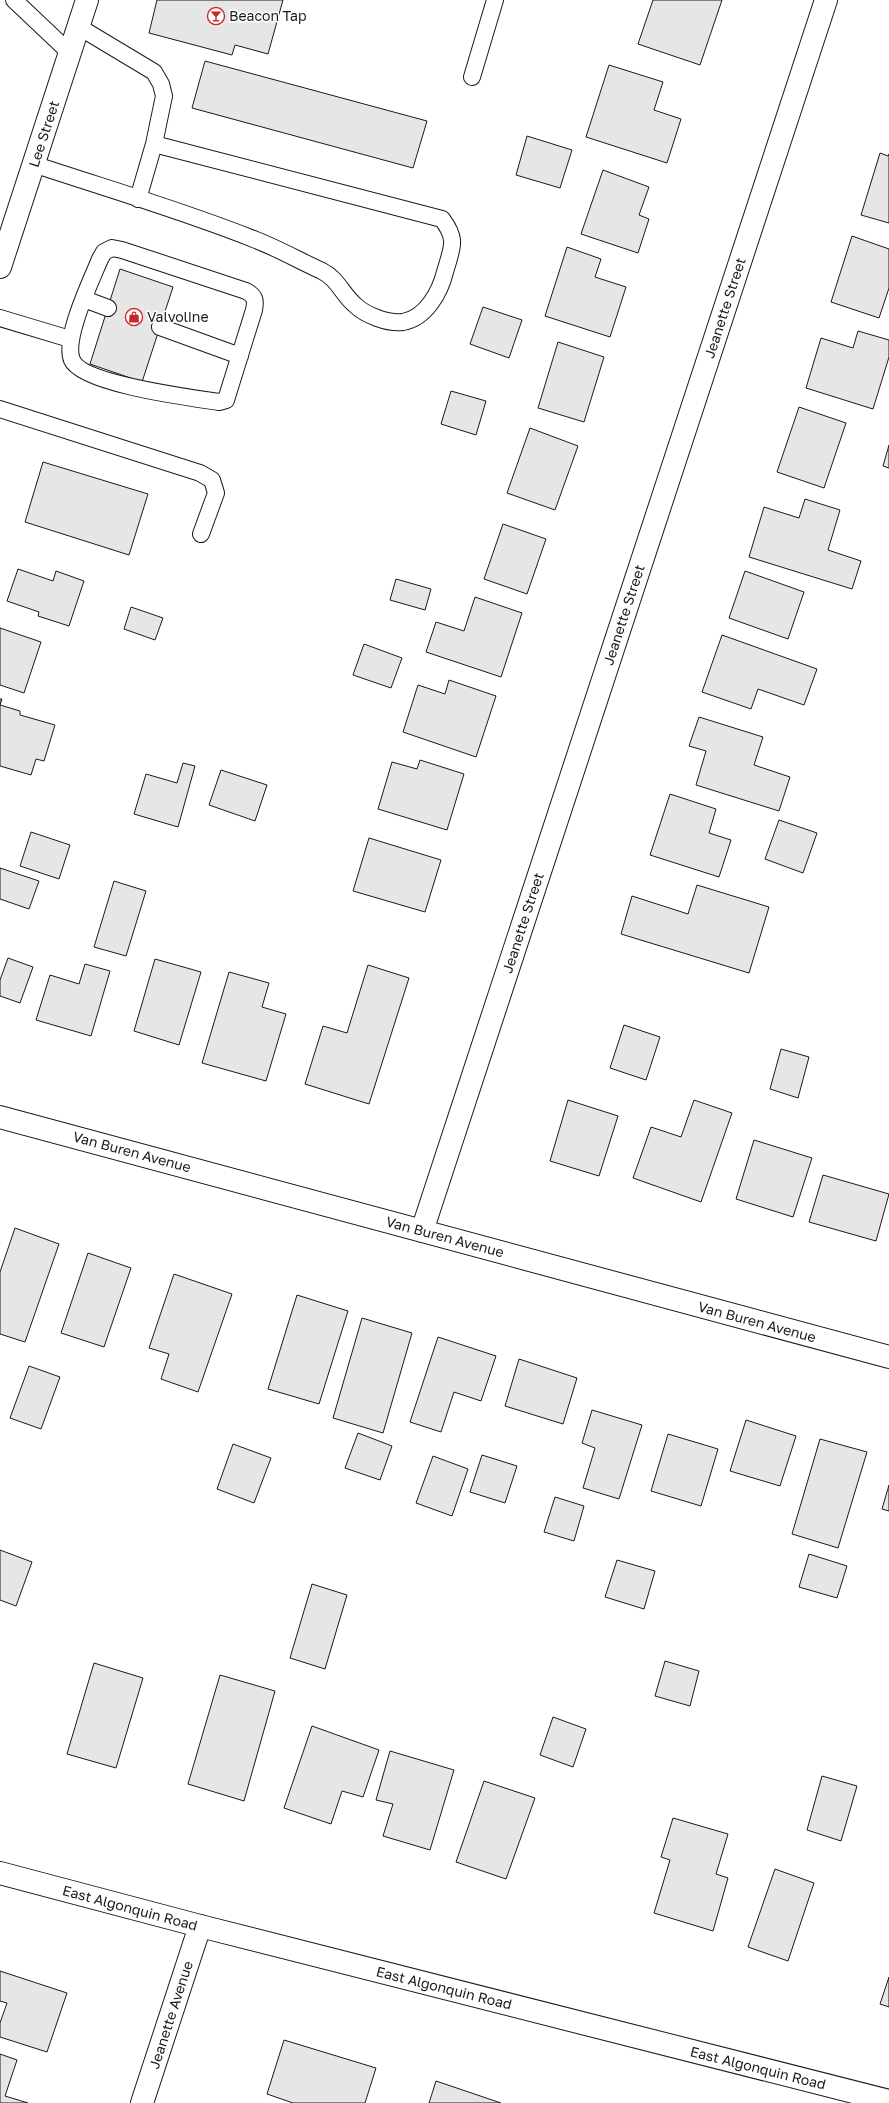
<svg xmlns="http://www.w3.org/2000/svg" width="889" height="2103" viewBox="0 0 889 2103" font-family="'Golos Text',sans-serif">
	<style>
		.building { fill: #e6e6e6; stroke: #1a1a1a }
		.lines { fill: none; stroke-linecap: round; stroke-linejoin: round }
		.lane-casing { stroke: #1a1a1a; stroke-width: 18 }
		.street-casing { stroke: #1a1a1a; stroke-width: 24 }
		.secondary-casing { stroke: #1a1a1a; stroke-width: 24 }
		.primary-casing { stroke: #1a1a1a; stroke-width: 24 }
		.lane { stroke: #fff; stroke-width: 16 }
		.street { stroke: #fff; stroke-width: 22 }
		.secondary { stroke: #fff; stroke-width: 22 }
		.primary { stroke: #fff; stroke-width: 22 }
		.labels { text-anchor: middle; stroke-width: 3; stroke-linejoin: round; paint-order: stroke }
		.poi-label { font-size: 14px; fill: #1a1a1a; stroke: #fff; text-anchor: start }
		.street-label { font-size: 14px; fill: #1a1a1a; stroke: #fff }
	</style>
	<rect width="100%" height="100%" fill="#fff"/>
	<path class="building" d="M 157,0 L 283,0 L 268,54 L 235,45 L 232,55 L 149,33 Z
		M 653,0 L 722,0 L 700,65 L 638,44 Z
		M 205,61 L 427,121 L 413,168 L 192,108 Z
		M 609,65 L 663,82 L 654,110 L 681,119 L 667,163 L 586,137 Z
		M 527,136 L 572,150 L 560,188 L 516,175 Z
		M 880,153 L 888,156 L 889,154 L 889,223 L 861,215 Z
		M 603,170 L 649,187 L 639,215 L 649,219 L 638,253 L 581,234 Z
		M 852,236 L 889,249 L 889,288 L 879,318 L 831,302 Z
		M 567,247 L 601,259 L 595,277 L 626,287 L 610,337 L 545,316 Z
		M 120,269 L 173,287 L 142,382 L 90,364 Z
		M 483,307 L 522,320 L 509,358 L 470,344 Z
		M 858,331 L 889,340 L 889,357 L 873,409 L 806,388 L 821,338 L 853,348 Z
		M 558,342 L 604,357 L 584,422 L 538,408 Z
		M 451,391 L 486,401 L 476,435 L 441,424 Z
		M 799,407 L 846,423 L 824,488 L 777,472 Z
		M 530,428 L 578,446 L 555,510 L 507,493 Z
		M 889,445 L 889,468 L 883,466 Z
		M 43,462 L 148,494 L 129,555 L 25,522 Z
		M 805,499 L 840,510 L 828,550 L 861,561 L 852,589 L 749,557 L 764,507 L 799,518 Z
		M 503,524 L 546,539 L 527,594 L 484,579 Z
		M 18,569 L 53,581 L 56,571 L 84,581 L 69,626 L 38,616 L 39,612 L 7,601 Z
		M 745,571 L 804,592 L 788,639 L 729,618 Z
		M 396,579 L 431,589 L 425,610 L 390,600 Z
		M 475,597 L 522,613 L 501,677 L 426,652 L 436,622 L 464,631 Z
		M 131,607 L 163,618 L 155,640 L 124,629 Z
		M 0,628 L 41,642 L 24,693 L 0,685 Z
		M 722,635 L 817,669 L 804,705 L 758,689 L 751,709 L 702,692 Z
		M 364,644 L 402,658 L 391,688 L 353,675 Z
		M 449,680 L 496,696 L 476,757 L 403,732 L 418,685 L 445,694 Z
		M 0,699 L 2,699 L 0,705 L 20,711 L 20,715 L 55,725 L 44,761 L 36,759 L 31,775 L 0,766 Z
		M 699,717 L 763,737 L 754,765 L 790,777 L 779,811 L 696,785 L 706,751 L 689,746 Z
		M 420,760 L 464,774 L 447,830 L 378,809 L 392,762 L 417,769 Z
		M 183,763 L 195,766 L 178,827 L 134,814 L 146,774 L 177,783 Z
		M 221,770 L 267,785 L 255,821 L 209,805 Z
		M 670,794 L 716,809 L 709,833 L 731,840 L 719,877 L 650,855 Z
		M 779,820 L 817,833 L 803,873 L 765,859 Z
		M 31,832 L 70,845 L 59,879 L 20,866 Z
		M 369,838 L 441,860 L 425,912 L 353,891 Z
		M 0,868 L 39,881 L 29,909 L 0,899 Z
		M 114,881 L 146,891 L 126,956 L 94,947 Z
		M 697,885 L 769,907 L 749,973 L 621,934 L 632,896 L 688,914 Z
		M 8,958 L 33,967 L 20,1003 L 0,996 L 0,980 Z
		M 155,959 L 201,972 L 179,1045 L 134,1031 Z
		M 85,964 L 110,971 L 91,1036 L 36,1020 L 50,975 L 79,984 Z
		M 368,965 L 409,978 L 369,1104 L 305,1084 L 323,1026 L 347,1033 Z
		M 229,972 L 269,983 L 262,1007 L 286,1014 L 266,1081 L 202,1063 Z
		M 624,1025 L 660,1037 L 646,1080 L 610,1068 Z
		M 781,1049 L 809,1057 L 798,1098 L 770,1089 Z
		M 568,1100 L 618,1116 L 599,1176 L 550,1161 Z
		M 694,1100 L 732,1113 L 701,1202 L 633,1178 L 651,1127 L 681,1137 Z
		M 754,1140 L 812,1158 L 793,1217 L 736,1199 Z
		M 823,1175 L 889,1194 L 876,1241 L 809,1222 Z
		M 15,1228 L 59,1244 L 25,1342 L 0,1334 L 0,1272 Z
		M 88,1253 L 131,1268 L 104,1347 L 61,1333 Z
		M 174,1274 L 232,1294 L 198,1392 L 161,1379 L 169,1354 L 149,1348 Z
		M 297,1295 L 348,1311 L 319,1404 L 268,1389 Z
		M 362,1318 L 412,1333 L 383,1433 L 333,1418 Z
		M 438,1337 L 496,1356 L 481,1401 L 454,1392 L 441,1432 L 410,1422 Z
		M 519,1359 L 577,1378 L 563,1424 L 505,1406 Z
		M 29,1366 L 60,1377 L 41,1429 L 10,1418 Z
		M 592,1410 L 642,1425 L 619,1499 L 583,1488 L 595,1448 L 582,1443 Z
		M 746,1420 L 796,1436 L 780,1486 L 730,1471 Z
		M 358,1433 L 392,1446 L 380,1480 L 345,1468 Z
		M 668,1434 L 718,1449 L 701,1506 L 651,1491 Z
		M 820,1439 L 867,1452 L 838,1548 L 792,1534 Z
		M 233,1444 L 271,1458 L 254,1503 L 217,1489 Z
		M 482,1455 L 517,1466 L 505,1503 L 470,1492 Z
		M 433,1456 L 468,1469 L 452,1516 L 416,1503 Z
		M 889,1485 L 889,1511 L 882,1509 Z
		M 555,1497 L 584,1506 L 574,1541 L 544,1532 Z
		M 0,1550 L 32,1562 L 16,1606 L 0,1600 Z
		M 809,1554 L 847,1566 L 837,1598 L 799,1587 Z
		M 617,1560 L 655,1571 L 644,1609 L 605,1597 Z
		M 312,1584 L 347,1595 L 325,1669 L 290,1658 Z
		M 665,1661 L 699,1671 L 690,1706 L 655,1696 Z
		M 94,1663 L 143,1678 L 116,1768 L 67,1754 Z
		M 220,1675 L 275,1691 L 244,1801 L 188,1784 Z
		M 553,1717 L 586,1729 L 573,1767 L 540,1755 Z
		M 312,1726 L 379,1750 L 363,1797 L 342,1791 L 331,1824 L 284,1808 Z
		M 390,1751 L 454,1770 L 430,1850 L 383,1836 L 393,1804 L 376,1800 Z
		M 822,1776 L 857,1786 L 841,1841 L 807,1830 Z
		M 484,1781 L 535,1798 L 506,1879 L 456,1862 Z
		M 673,1818 L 728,1834 L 716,1874 L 728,1878 L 713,1931 L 654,1913 L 670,1860 L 661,1857 Z
		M 775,1869 L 814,1883 L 788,1961 L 748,1947 Z
		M 0,1971 L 67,1993 L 47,2052 L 0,2037 L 0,2023 L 7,2003 L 0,2001 Z
		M 889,1977 L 889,2007 L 880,2004 Z
		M 284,2040 L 376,2068 L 365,2103 L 293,2103 L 267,2094 Z
		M 0,2054 L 17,2060 L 5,2096 L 28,2103 L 0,2103 Z
		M 436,2081 L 501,2103 L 429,2103 Z"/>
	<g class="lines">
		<g class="lane-casing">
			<path id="lane" d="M 14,0 L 70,53
				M 79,27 L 154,72 L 161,84 L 164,96 L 154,144 L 138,199
				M 472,77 L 495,0
				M 33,164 C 108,189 184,211 256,240 C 279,249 300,261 322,271 C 338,279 342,294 355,305 C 365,315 388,324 403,322 C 426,318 440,292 445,272 C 452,247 458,240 442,219 L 154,144
				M 112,248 L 122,250 L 246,291 C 255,296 256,300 254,310 L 226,400 L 219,402 C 193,398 82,384 72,360 C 63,339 91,281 100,259 L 104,252 Z
				M 84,299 L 108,308
				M 0,318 L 70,339
				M 160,327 L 240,356
				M 0,409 L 200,473 L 212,480 L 216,493 L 201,534"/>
		</g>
		<g class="street-casing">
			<path id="street" d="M 0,1117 L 889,1357
				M 422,1231 L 826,0
				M 142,2103 L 200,1926"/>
		</g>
		<g class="secondary-casing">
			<path id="secondary" d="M 0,1873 L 200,1926 L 889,2101"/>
		</g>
		<g class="primary-casing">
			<path id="primary" d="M 0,267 L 87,0"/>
		</g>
		<use href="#lane" class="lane"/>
		<use href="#street" class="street"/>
		<use href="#secondary" class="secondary"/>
		<use href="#primary" class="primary"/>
	</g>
	<defs>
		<g id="bar-ring" transform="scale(0.9)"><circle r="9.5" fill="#fff" stroke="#c62828" stroke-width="1.5"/><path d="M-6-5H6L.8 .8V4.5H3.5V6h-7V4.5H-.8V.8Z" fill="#c62828"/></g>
		<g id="shop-ring" transform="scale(0.9)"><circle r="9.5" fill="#fff" stroke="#c62828" stroke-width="1.5"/><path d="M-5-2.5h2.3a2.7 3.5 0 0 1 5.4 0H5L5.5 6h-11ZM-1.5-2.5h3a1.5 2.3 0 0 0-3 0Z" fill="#c62828"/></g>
	</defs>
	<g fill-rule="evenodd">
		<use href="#bar-ring" x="216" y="16"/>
		<use href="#shop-ring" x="134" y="317"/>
	</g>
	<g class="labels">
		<g class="poi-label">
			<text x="229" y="21">Beacon Tap</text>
			<text x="147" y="322">Valvoline</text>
		</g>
		<g class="street-label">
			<text transform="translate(44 134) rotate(-72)" y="5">Lee Street</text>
			<text transform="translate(725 308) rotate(-72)" y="5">Jeanette Street</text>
			<text transform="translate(624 615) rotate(-72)" y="5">Jeanette Street</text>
			<text transform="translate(523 923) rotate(-72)" y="5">Jeanette Street</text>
			<text transform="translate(132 1152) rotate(15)" y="5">Van Buren Avenue</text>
			<text transform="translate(445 1237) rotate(15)" y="5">Van Buren Avenue</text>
			<text transform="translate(757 1322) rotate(15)" y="5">Van Buren Avenue</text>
			<text transform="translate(130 1908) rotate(15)" y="5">East Algonquin Road</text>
			<text transform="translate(444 1988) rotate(14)" y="5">East Algonquin Road</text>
			<text transform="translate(171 2015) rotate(-72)" y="5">Jeanette Avenue</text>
			<text transform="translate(758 2068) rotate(14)" y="5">East Algonquin Road</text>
		</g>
	</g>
</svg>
